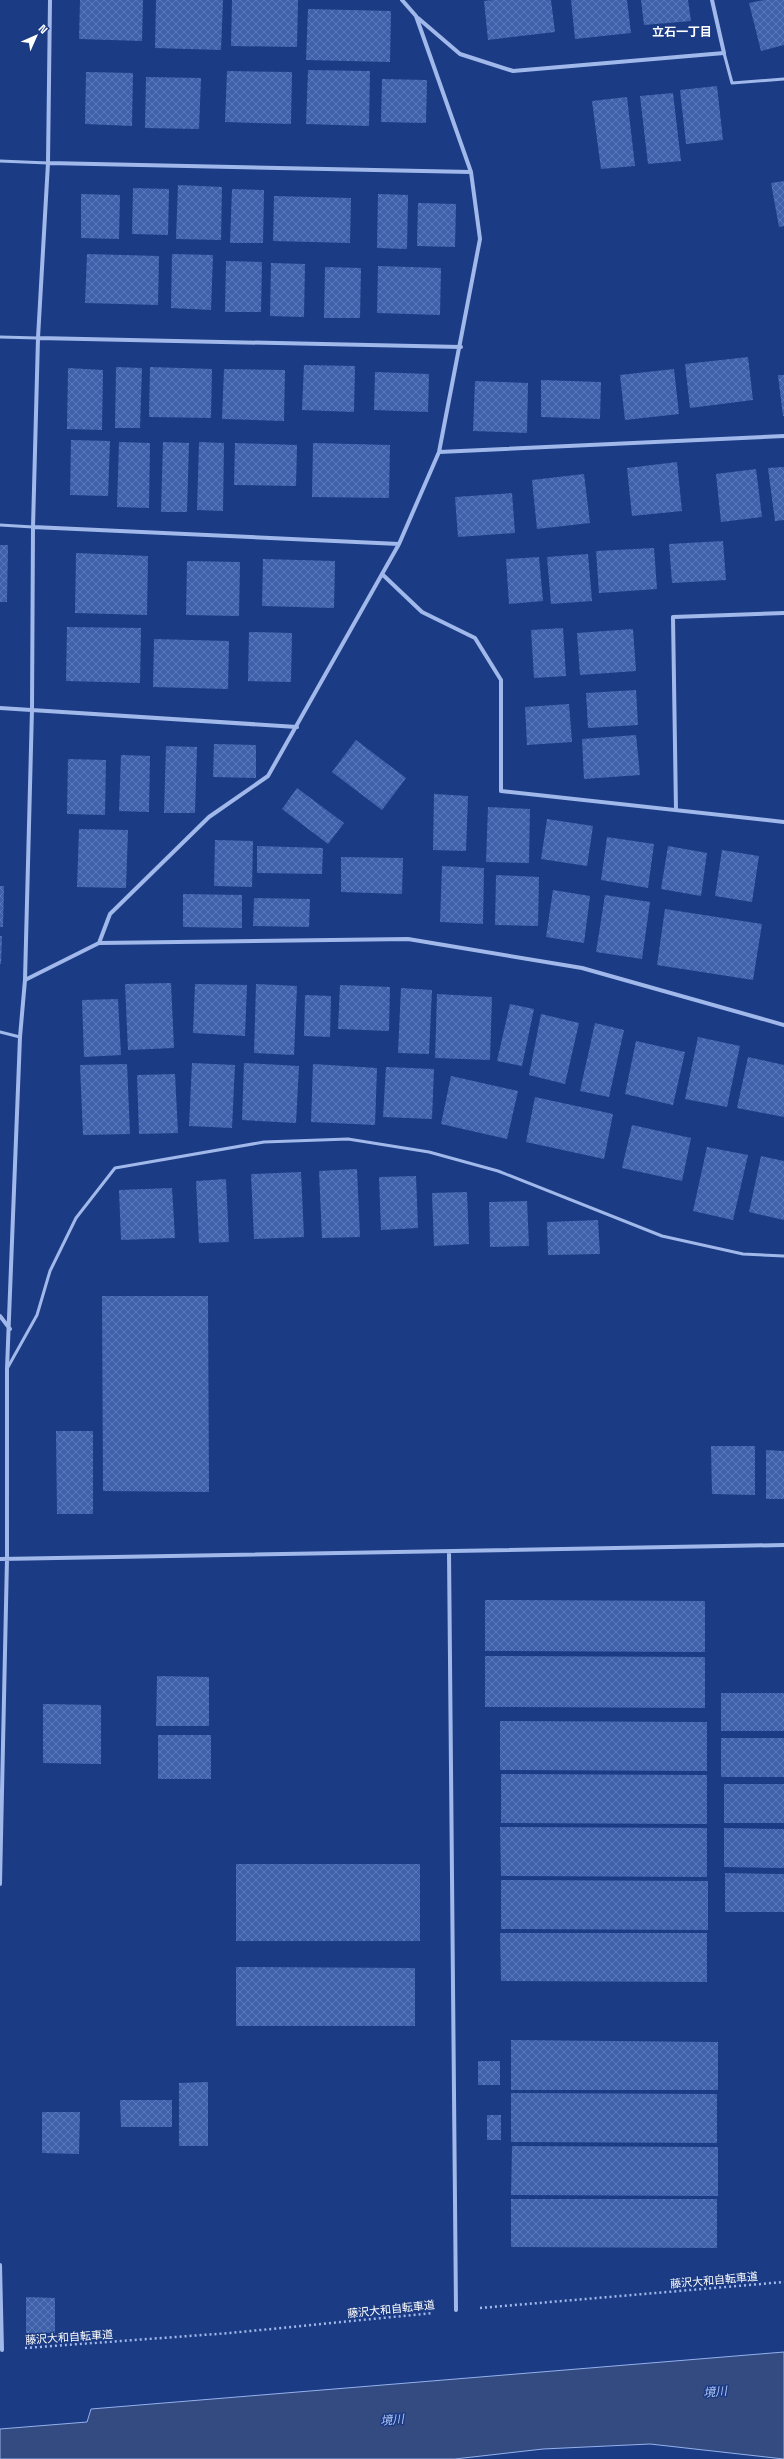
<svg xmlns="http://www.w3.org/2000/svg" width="784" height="2459" viewBox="0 0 784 2459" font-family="'Space Grotesk','Noto Sans JP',sans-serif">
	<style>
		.water { fill: #344b82; stroke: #94b1ed }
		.building { fill: url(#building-cross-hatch) }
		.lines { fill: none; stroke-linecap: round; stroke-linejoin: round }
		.path { stroke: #a1b8eb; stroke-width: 2.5; stroke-dasharray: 2 3; stroke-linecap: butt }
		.service { stroke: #a1b8eb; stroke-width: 3 }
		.minor { stroke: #a1b8eb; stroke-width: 4 }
		.labels { text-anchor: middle; stroke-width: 3; stroke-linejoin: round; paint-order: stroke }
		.street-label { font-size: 11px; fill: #fff; stroke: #1b3b84 }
		.neighbourhood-label { font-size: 12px; font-weight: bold; fill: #fff; stroke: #1b3b84 }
		.water-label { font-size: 12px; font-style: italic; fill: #adc3f2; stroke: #1b3b84 }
	</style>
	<defs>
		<pattern id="building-cross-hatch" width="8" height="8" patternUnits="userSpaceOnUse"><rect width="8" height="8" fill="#3f61ab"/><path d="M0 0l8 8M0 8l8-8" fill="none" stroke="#5c79b8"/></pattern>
	</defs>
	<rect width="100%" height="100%" fill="#1b3b84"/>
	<path class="water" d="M 784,2352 L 784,2459 L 650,2444 L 543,2449 L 455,2459 L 0,2459 L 0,2429 L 87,2422 L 91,2409 Z"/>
	<path class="building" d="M 80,0 L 143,0 L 142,41 L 79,39 Z
		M 156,0 L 223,0 L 221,50 L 155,48 Z
		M 232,0 L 298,0 L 297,47 L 231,46 Z
		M 493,0 L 551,0 L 555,32 L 488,40 L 484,1 Z
		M 571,0 L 627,0 L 631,33 L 575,39 Z
		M 641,0 L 688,0 L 691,21 L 644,25 Z
		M 764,0 L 784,0 L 784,45 L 761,51 L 749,3 Z
		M 308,9 L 391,11 L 390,62 L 306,60 Z
		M 308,70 L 370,71 L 369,126 L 306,124 Z
		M 227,71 L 292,72 L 291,124 L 225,122 Z
		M 86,72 L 133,73 L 132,126 L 85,124 Z
		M 146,77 L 201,78 L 199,129 L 145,128 Z
		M 382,79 L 427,80 L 426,123 L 381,122 Z
		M 717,86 L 723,140 L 686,144 L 680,90 Z
		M 673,93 L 681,161 L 648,164 L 640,96 Z
		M 627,97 L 635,166 L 601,169 L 592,101 Z
		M 784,181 L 784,226 L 779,227 L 771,183 Z
		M 178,185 L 222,187 L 221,240 L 176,239 Z
		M 133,188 L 169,189 L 168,235 L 132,234 Z
		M 232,189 L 264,190 L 263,243 L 230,243 Z
		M 81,194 L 120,195 L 119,239 L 81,238 Z
		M 378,194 L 408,195 L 407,249 L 377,248 Z
		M 274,196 L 351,198 L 350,243 L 273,241 Z
		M 418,203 L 456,204 L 455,247 L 417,246 Z
		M 87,254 L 159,256 L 158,305 L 85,303 Z
		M 172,254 L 213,255 L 211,310 L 171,308 Z
		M 226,261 L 262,262 L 261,312 L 225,312 Z
		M 271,263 L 305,264 L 304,317 L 270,316 Z
		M 378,266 L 441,268 L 440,315 L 377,313 Z
		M 325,267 L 361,268 L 360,318 L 324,318 Z
		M 748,357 L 753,400 L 690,408 L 685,364 Z
		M 304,365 L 355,366 L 354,412 L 302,410 Z
		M 116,367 L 142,368 L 140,428 L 115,428 Z
		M 150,367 L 212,369 L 211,418 L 149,417 Z
		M 68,368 L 103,370 L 102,430 L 67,429 Z
		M 224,369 L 285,370 L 284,421 L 222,419 Z
		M 674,369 L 679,414 L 625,420 L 620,375 Z
		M 375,372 L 429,374 L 428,412 L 374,410 Z
		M 778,375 L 784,375 L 784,416 L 783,416 Z
		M 541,380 L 601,382 L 600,419 L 541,417 Z
		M 475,381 L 528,383 L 527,433 L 473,431 Z
		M 71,440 L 110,441 L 108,496 L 70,495 Z
		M 119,442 L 150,443 L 149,508 L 117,507 Z
		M 163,442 L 189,443 L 187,512 L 161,512 Z
		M 199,442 L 224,443 L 223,511 L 197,510 Z
		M 235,443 L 297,445 L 296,486 L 234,485 Z
		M 313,443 L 390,445 L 389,498 L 312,497 Z
		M 677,462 L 682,511 L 632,516 L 627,468 Z
		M 784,467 L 784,520 L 775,521 L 768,468 Z
		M 756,469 L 762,517 L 721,522 L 716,474 Z
		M 584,474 L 590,523 L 537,529 L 532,480 Z
		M 512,493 L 515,533 L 458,537 L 455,497 Z
		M 723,541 L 726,580 L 672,583 L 669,544 Z
		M 0,545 L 8,545 L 7,602 L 0,602 Z
		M 654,548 L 657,589 L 599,593 L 596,551 Z
		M 76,553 L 148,556 L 147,615 L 75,613 Z
		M 588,554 L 592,601 L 551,604 L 547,557 Z
		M 539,557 L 543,601 L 509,604 L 506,559 Z
		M 263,559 L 335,561 L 334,608 L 262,606 Z
		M 187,561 L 240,562 L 239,616 L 186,615 Z
		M 67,627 L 141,628 L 140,683 L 66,681 Z
		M 563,628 L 566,676 L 534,678 L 531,630 Z
		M 633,629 L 636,671 L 580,675 L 577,633 Z
		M 249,632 L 292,633 L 291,682 L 248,681 Z
		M 154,639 L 229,641 L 228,689 L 153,687 Z
		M 636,690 L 638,725 L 588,728 L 586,693 Z
		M 569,704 L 572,742 L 527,745 L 525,707 Z
		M 636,735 L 640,775 L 584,779 L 582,739 Z
		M 356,740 L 406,778 L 382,810 L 332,772 Z
		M 214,744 L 256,745 L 256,778 L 213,777 Z
		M 166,746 L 197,747 L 195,813 L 164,813 Z
		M 121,755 L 150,756 L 149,812 L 119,811 Z
		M 68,759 L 106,760 L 105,815 L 67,814 Z
		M 297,788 L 344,823 L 328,844 L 282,809 Z
		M 434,794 L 468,796 L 466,851 L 433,850 Z
		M 488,807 L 530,809 L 529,863 L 486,862 Z
		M 547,819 L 593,826 L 587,866 L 541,859 Z
		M 79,829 L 128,830 L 126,888 L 77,887 Z
		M 607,837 L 654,844 L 648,888 L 601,880 Z
		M 215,840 L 253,841 L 252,887 L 214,886 Z
		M 257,846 L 323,848 L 322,874 L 257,873 Z
		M 668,846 L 707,853 L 701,896 L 661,889 Z
		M 722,850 L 759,856 L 752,902 L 715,896 Z
		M 341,857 L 403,858 L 402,894 L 341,892 Z
		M 442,866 L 484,868 L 483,924 L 440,922 Z
		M 496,875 L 539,877 L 538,926 L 495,925 Z
		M 0,886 L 4,886 L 3,927 L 0,927 Z
		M 553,890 L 590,896 L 584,943 L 546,937 Z
		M 183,894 L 242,895 L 242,928 L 183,927 Z
		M 605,895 L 650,902 L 642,959 L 596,952 Z
		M 254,898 L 310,899 L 309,927 L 253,926 Z
		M 665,909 L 762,924 L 753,980 L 657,965 Z
		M 0,936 L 2,936 L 1,964 L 0,964 Z
		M 171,983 L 174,1048 L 128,1050 L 125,984 Z
		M 195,984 L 247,985 L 245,1036 L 193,1033 Z
		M 256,984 L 297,986 L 294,1055 L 254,1053 Z
		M 340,985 L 390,987 L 389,1031 L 338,1029 Z
		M 401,988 L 432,990 L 429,1054 L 398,1053 Z
		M 437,994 L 492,997 L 490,1060 L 435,1058 Z
		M 305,995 L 331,996 L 330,1037 L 304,1036 Z
		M 118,999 L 121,1055 L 84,1057 L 82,1000 Z
		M 510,1004 L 534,1009 L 522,1066 L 497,1061 Z
		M 541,1014 L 579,1023 L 565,1084 L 529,1075 Z
		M 595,1023 L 624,1030 L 609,1097 L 580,1091 Z
		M 698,1037 L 740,1046 L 727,1107 L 685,1099 Z
		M 636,1041 L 685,1052 L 673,1105 L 625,1094 Z
		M 748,1057 L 784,1065 L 784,1117 L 737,1108 Z
		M 192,1063 L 235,1065 L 232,1128 L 189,1126 Z
		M 244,1063 L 299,1066 L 296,1123 L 242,1120 Z
		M 127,1064 L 130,1134 L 83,1135 L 80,1065 Z
		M 313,1064 L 377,1068 L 375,1125 L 311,1122 Z
		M 386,1067 L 434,1069 L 432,1119 L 383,1117 Z
		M 175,1074 L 178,1133 L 139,1134 L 137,1075 Z
		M 451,1076 L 518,1091 L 507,1139 L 441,1124 Z
		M 535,1097 L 613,1114 L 604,1159 L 526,1142 Z
		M 632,1125 L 691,1138 L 682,1181 L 622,1168 Z
		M 707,1147 L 748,1155 L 733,1220 L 693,1211 Z
		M 761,1156 L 784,1161 L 784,1220 L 749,1212 Z
		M 357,1169 L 360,1237 L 322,1238 L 319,1171 Z
		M 301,1172 L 304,1237 L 254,1239 L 251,1174 Z
		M 416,1176 L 418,1228 L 381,1230 L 379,1177 Z
		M 226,1179 L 229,1242 L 199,1243 L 196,1181 Z
		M 172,1188 L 175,1238 L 121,1240 L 119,1190 Z
		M 467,1192 L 469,1244 L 434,1246 L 432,1193 Z
		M 527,1201 L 529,1246 L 490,1247 L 489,1202 Z
		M 598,1220 L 600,1254 L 548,1255 L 547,1222 Z
		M 102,1296 L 208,1296 L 209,1492 L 103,1491 Z
		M 56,1431 L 93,1431 L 93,1514 L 57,1514 Z
		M 711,1446 L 755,1446 L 755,1495 L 712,1494 Z
		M 766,1450 L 784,1451 L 784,1499 L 766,1499 Z
		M 485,1600 L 705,1601 L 705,1652 L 485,1651 Z
		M 485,1656 L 705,1657 L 705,1708 L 485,1707 Z
		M 157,1676 L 209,1677 L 209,1726 L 156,1726 Z
		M 721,1693 L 784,1693 L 784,1731 L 721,1731 Z
		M 43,1704 L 101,1705 L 101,1764 L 43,1763 Z
		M 500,1721 L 707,1722 L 707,1771 L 500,1770 Z
		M 158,1735 L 211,1735 L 211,1779 L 158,1779 Z
		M 721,1738 L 784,1738 L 784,1777 L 721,1777 Z
		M 501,1774 L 707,1775 L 707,1824 L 501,1823 Z
		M 724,1784 L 784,1784 L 784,1823 L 724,1823 Z
		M 500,1827 L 707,1828 L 707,1877 L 501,1876 Z
		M 724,1828 L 784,1829 L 784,1868 L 724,1867 Z
		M 236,1864 L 420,1864 L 420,1941 L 236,1941 Z
		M 725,1873 L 784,1874 L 784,1912 L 725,1912 Z
		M 501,1880 L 708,1881 L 708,1930 L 501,1929 Z
		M 500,1933 L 707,1933 L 707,1982 L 501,1981 Z
		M 236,1967 L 415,1968 L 415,2026 L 236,2026 Z
		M 511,2040 L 718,2042 L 718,2090 L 511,2090 Z
		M 478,2061 L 500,2061 L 500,2085 L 478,2085 Z
		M 208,2082 L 208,2146 L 179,2146 L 179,2083 Z
		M 511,2093 L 717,2094 L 717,2143 L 511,2142 Z
		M 120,2100 L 172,2100 L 172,2127 L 121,2127 Z
		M 42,2112 L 80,2112 L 79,2154 L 42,2153 Z
		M 487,2115 L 501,2115 L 501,2140 L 487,2140 Z
		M 512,2146 L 718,2147 L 718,2196 L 511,2195 Z
		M 511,2199 L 717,2199 L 717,2248 L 511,2247 Z
		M 26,2297 L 55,2298 L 55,2333 L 26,2333 Z"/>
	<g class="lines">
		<path class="path" d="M 480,2308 L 784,2282
			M 25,2348 L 230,2333 L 433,2313"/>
		<path class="service" d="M 724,53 L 732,83 L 784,79
			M 0,161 L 48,163
			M 0,337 L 38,338
			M 0,525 L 33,527
			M 0,1032 L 20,1037
			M 8,1367 L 37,1315 L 50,1271 L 76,1218 L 115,1168 L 264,1142 L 348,1139 L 429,1152 L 498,1171 L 662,1236 L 743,1254 L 784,1256"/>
		<path class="minor" d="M 418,18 L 460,54 L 513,71 L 724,53 L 712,0
			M 48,163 L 471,172
			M 38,338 L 461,347
			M 439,452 L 784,436
			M 33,527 L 399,544
			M 382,574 L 422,612 L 475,638 L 501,680 L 501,791 L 784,822
			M 0,708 L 297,727
			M 676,810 L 673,617 L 784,613
			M 99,943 L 408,939 L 582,968 L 784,1025
			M 25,980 L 99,943 L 110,914 L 209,817 L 268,776 L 399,544 L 439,452 L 480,239 L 471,172 L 416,16 L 402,0
			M 0,1316 L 10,1329
			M 449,1552 L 456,2310
			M 0,1559 L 784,1545
			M 0,1884 L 7,1559 L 7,1369 L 20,1037 L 25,980 L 32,709 L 33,527 L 38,338 L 48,163 L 50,0
			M 0,2265 L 2,2350"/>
	</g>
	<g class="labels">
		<g class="street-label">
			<text transform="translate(714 2280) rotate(-5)" y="4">藤沢大和自転車道</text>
			<text transform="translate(391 2309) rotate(-6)" y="4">藤沢大和自転車道</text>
			<text transform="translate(69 2337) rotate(-4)" y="4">藤沢大和自転車道</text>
		</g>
		<g class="neighbourhood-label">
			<text x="682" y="36">立石一丁目</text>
		</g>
		<g class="water-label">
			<text transform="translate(715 2392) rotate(-5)" y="4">境川</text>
			<text transform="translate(392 2420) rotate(-5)" y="4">境川</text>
		</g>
	</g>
	<g transform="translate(36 36) rotate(45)" stroke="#1b3b84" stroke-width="3" paint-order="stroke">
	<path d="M0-3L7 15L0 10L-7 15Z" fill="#ffffff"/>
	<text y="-6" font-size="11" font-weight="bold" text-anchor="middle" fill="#ffffff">N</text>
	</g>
</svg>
